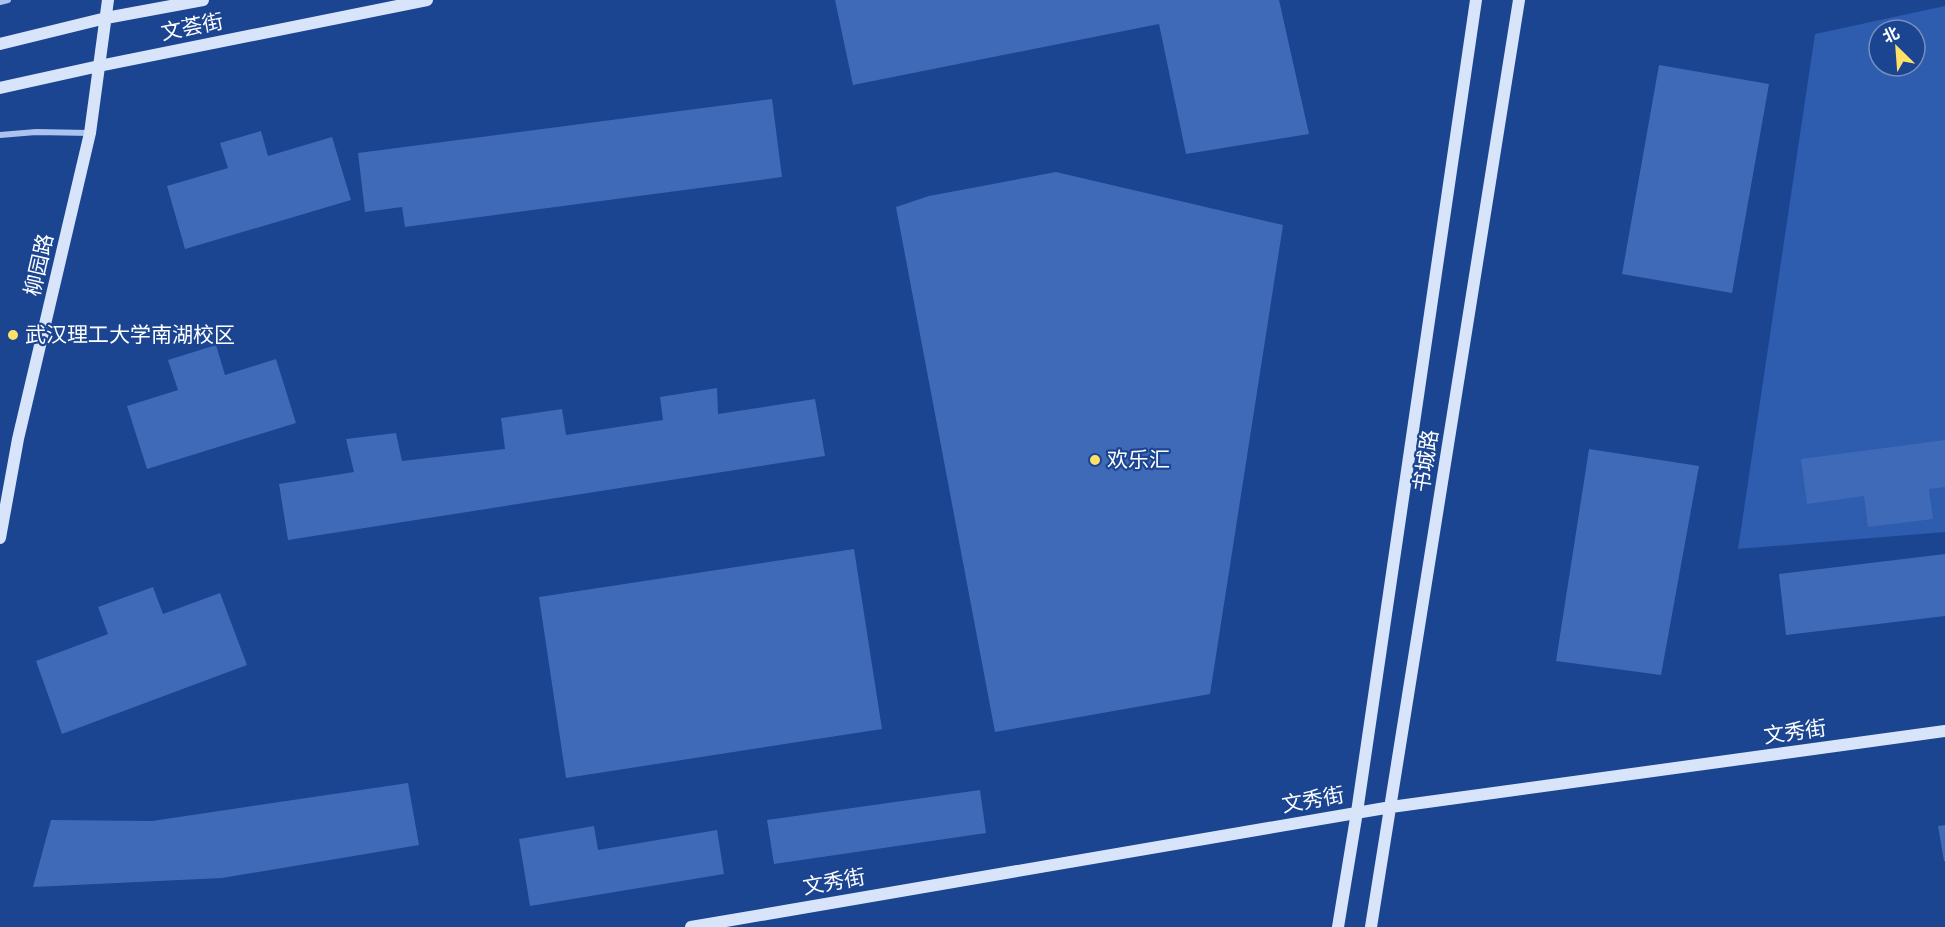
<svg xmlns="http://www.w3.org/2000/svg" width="1945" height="927" viewBox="0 0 1945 927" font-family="'Nunito Sans','Noto Sans SC',sans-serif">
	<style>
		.green { fill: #2e5caf; fill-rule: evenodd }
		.building { fill: #3f6ab7 }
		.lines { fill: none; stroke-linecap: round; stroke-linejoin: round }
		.street { stroke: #abc3ee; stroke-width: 6 }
		.secondary { stroke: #d8e4fa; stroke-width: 12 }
		.poi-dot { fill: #ffe168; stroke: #1b4491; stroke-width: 2 }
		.labels { text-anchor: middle; stroke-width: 4.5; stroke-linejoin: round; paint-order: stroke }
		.street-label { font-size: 21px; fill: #fff; stroke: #1b4491 }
		.poi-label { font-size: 21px; fill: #fff; stroke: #1b4491; text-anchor: start }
	</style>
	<rect width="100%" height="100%" fill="#1b4491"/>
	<path class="green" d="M 1945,6 L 1945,532 L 1738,549 L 1815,34 ZM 1879,30 L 1915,30 L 1915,66 L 1879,66 Z"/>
	<path class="building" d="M 835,0 L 1279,0 L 1309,134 L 1186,154 L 1159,24 L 853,85 Z
		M 1659,65 L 1769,84 L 1732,293 L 1622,274 Z
		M 772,99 L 782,177 L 405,227 L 402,207 L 365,212 L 358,153 Z
		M 261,131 L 268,156 L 332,137 L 351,200 L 185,249 L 167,186 L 228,168 L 220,143 Z
		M 1056,172 L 1283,225 L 1210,694 L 995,732 L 896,207 L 929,196 Z
		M 216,345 L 225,375 L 276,359 L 296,423 L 147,469 L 127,406 L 178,390 L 168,360 Z
		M 717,388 L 718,414 L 815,399 L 825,456 L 288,540 L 279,484 L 354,472 L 346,439 L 396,433 L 402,461 L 505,449 L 501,418 L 562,409 L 566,435 L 663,420 L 660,397 Z
		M 1945,440 L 1945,487 L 1929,489 L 1933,519 L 1868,527 L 1864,496 L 1807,504 L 1801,459 Z
		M 1589,449 L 1699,466 L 1661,675 L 1556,661 Z
		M 854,549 L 882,729 L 566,778 L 539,597 Z
		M 1945,554 L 1945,616 L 1786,635 L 1779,574 Z
		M 153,587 L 163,614 L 220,593 L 247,665 L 62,734 L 36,661 L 108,634 L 98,607 Z
		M 408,783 L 419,845 L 222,878 L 33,887 L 51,820 L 152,821 Z
		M 980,790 L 986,833 L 774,864 L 767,820 Z
		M 1945,825 L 1945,861 L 1944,861 L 1938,826 Z
		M 594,826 L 598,850 L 717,830 L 724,874 L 530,906 L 519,839 Z"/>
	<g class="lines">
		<path class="street" d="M 0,2 L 8,0
			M 0,135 L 36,132 L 90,133"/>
		<path class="secondary" d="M 0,44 L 106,18 L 203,0
			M 0,88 L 99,66 L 427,0
			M 0,538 L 18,439 L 90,133 L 108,0
			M 691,927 L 1391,807 L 1945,731
			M 1338,927 L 1357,812 L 1476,0
			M 1371,927 L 1519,0"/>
	</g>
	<g class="poi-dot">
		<circle cx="13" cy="335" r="6"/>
		<circle cx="1095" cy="460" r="6"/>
	</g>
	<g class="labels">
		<g class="street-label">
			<text transform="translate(192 27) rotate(-11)" y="7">文荟街</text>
			<text transform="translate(39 265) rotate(-77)" y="7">柳园路</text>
			<text transform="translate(1426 461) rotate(-81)" y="7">书城路</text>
			<text transform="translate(1795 732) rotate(-8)" y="7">文秀街</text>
			<text transform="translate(1313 800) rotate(-10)" y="7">文秀街</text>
			<text transform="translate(834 882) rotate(-10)" y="7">文秀街</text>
		</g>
		<g class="poi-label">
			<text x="25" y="342">武汉理工大学南湖校区</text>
			<text x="1107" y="467">欢乐汇</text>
		</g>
	</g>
	<g transform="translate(1897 48) rotate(335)"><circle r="28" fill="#1b4491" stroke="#768fbd" stroke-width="1.5"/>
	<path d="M0-4.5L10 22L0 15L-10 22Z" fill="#ffe168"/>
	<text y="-9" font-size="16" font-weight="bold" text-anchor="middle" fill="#ffffff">北</text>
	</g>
</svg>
